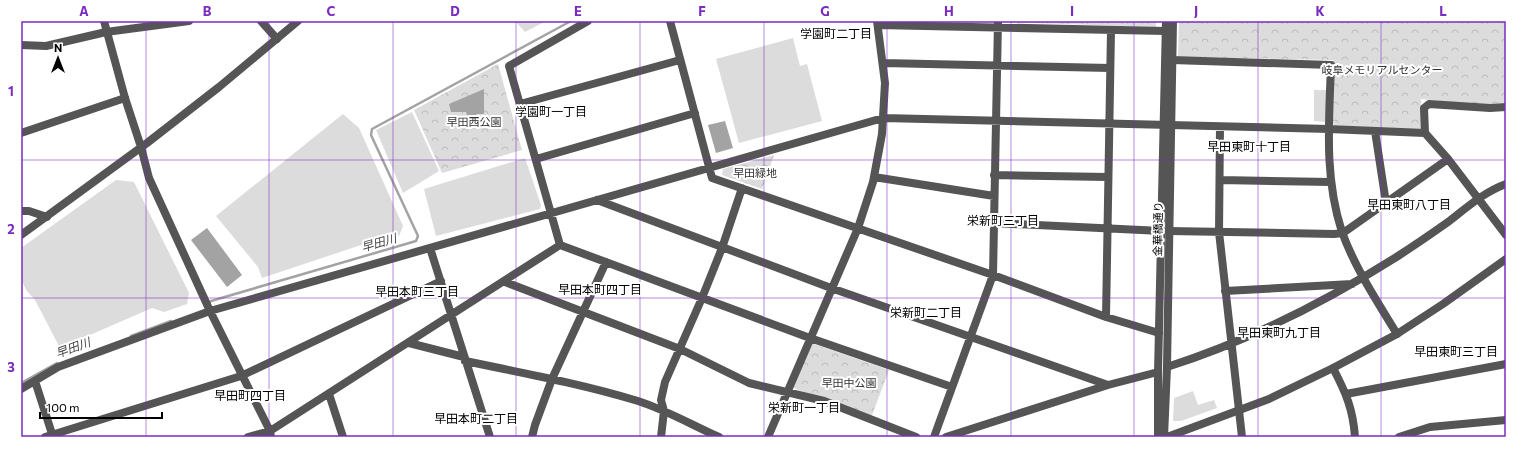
<svg xmlns="http://www.w3.org/2000/svg" width="1527" height="458" viewBox="0 0 1527 458" font-family="Commissioner,'Noto Sans JP',sans-serif">
	<style>
		.green { fill: #dcdcdc }
		.park { fill: url(#park-crowns) }
		.water { fill: #a3a3a3 }
		.lines { fill: none; stroke-linecap: round; stroke-linejoin: round }
		.stream { stroke: #a3a3a3; stroke-width: 2.5 }
		.minor { stroke: #555; stroke-width: 8 }
		.tertiary { stroke: #555; stroke-width: 8 }
		.grid { fill: none; stroke: #7b2cbf; stroke-width: 1; stroke-opacity: 0.55 }
		.labels { text-anchor: middle; stroke-width: 4; stroke-linejoin: round; paint-order: stroke }
		.park-label { font-size: 11px; fill: #333; stroke: #fff }
		.street-label { font-size: 11px; fill: #000; stroke: #fff }
		.neighbourhood-label { font-size: 12px; fill: #000; stroke: #fff }
		.water-label { font-size: 12px; font-style: italic; fill: #444; stroke: #fff }
		.neatline { fill: none; stroke: #7b2cbf; stroke-width: 1.5 }
		.grid-label { font-size: 13px; text-anchor: middle; font-weight: bold; fill: #7b2cbf }
	</style>
	<defs>
		<pattern id="park-crowns" width="20" height="18" patternUnits="userSpaceOnUse"><rect width="20" height="18" fill="#dcdcdc"/><path d="M2 6a3 3 0 1 1 6 0M12 15a3 3 0 1 1 6 0" fill="none" stroke="#bbb"/></pattern>
	</defs>
	<rect width="100%" height="100%" fill="#fff"/>
	<path class="green" d="M 515,21 L 546,21 L 525,32 Z
		M 793,38 L 800,66 L 807,64 L 822,121 L 739,143 L 716,59 Z
		M 1314,90 L 1328,90 L 1325,122 L 1314,121 Z
		M 412,112 L 439,171 L 403,193 L 376,130 Z
		M 343,114 L 359,128 L 403,226 L 399,236 L 364,244 L 262,278 L 258,267 L 216,216 Z
		M 525,158 L 541,205 L 540,209 L 436,236 L 424,189 Z
		M 116,180 L 134,182 L 189,293 L 187,304 L 164,312 L 152,308 L 60,348 L 35,300 L 26,290 L 21,279 L 21,248 Z
		M 1193,391 L 1198,405 L 1214,400 L 1217,408 L 1181,421 L 1173,421 L 1174,398 Z"/>
	<path class="park" d="M 1002,21 L 1156,21 L 1156,27 L 1002,22 Z
		M 1179,21 L 1506,21 L 1506,103 L 1474,105 L 1421,99 L 1421,128 L 1419,130 L 1334,125 L 1332,119 L 1333,60 L 1178,57 Z
		M 498,64 L 522,150 L 442,173 L 414,110 Z
		M 774,155 L 762,189 L 722,175 L 723,169 Z
		M 811,343 L 889,370 L 871,418 L 793,388 Z"/>
	<path class="water" d="M 484,89 L 484,114 L 477,114 C 474,117 472,117 467,115 L 466,112 L 451,112 L 449,104 Z
		M 725,121 L 733,148 L 716,153 L 708,125 Z
		M 207,228 L 242,275 L 227,287 L 191,240 Z"/>
	<g class="lines">
		<path class="stream" d="M 209,303 L 211,301 L 416,241 L 418,236 L 371,135 L 372,129 L 571,21
			M 131,336 L 171,321
			M 21,383 L 57,363"/>
		<path class="minor" d="M 261,21 L 277,39
			M 670,21 L 712,178 L 993,275 L 1106,317 L 1159,333
			M 878,25 L 1166,31
			M 21,45 L 46,46 L 106,32 L 189,21
			M 1172,60 L 1331,65 C 1329,122 1324,177 1342,232 C 1355,268 1377,301 1397,334
			M 883,63 L 1110,68
			M 520,104 L 680,60
			M 1220,127 L 1219,232 L 1242,437
			M 1375,131 L 1386,203
			M 21,133 L 125,98
			M 1425,133 L 1424,108 L 1429,104 L 1490,108 L 1506,107
			M 141,147 L 149,178 L 210,311 L 270,431 L 271,437
			M 536,159 L 695,113
			M 994,175 L 1108,177
			M 874,177 L 994,196
			M 1220,180 L 1331,182
			M 597,200 L 831,288 L 1108,385
			M 21,211 L 29,211 L 47,217
			M 993,223 L 1162,231
			M 1169,231 L 1334,234 L 1343,233 L 1448,159
			M 560,245 L 810,338 L 952,387
			M 560,245 L 509,66 L 588,21
			M 430,248 L 490,437
			M 505,282 L 680,349 L 749,383 L 824,401 L 916,437
			M 1225,291 L 1352,284
			M 1106,317 L 1111,30
			M 409,343 L 464,357
			M 465,361 C 523,373 582,384 638,401 C 666,410 692,425 719,437
			M 1167,367 C 1249,341 1325,302 1398,256 C 1415,245 1431,234 1448,222 C 1466,208 1484,192 1506,184
			M 1333,368 C 1346,393 1353,409 1355,437
			M 35,381 L 53,437
			M 21,389 L 58,367 L 210,311 L 883,118 L 1329,129 L 1425,133 L 1448,159 L 1506,235
			M 329,394 L 343,437
			M 1346,394 L 1506,364
			M 45,437 L 241,376 L 441,281
			M 248,437 L 270,431 L 560,245
			M 532,437 L 535,425 L 552,379 L 606,262
			M 661,437 L 664,411 L 661,400 L 665,382 L 702,298 L 722,248 L 742,188
			M 768,437 L 858,228 L 873,182 L 882,134 L 885,83 L 877,21
			M 934,437 L 993,275 L 998,21
			M 946,437 L 1108,385 L 1158,372
			M 1399,437 L 1430,427 L 1506,420"/>
		<path class="tertiary" d="M 104,21 L 125,98 L 141,147
			M 21,235 L 147,143 L 219,87 L 298,21
			M 1158,437 L 1158,372 L 1166,21
			M 1164,437 L 1167,367 L 1173,21
			M 1167,437 L 1269,399 L 1333,368 L 1397,334 L 1443,304 L 1506,259"/>
	</g>
	<path class="grid" d="M 146,21 L 146,437M 269,21 L 269,437M 393,21 L 393,437M 516,21 L 516,437M 640,21 L 640,437M 764,21 L 764,437M 887,21 L 887,437M 1011,21 L 1011,437M 1134,21 L 1134,437M 1258,21 L 1258,437M 1381,21 L 1381,437M 21,160 L 1506,160M 21,298 L 1506,298"/>
	<g class="labels">
		<g class="park-label">
			<text x="1382" y="74">岐阜メモリアルセンター</text>
			<text x="474" y="126">早田西公園</text>
			<text x="755" y="177">早田緑地</text>
			<text x="849" y="387">早田中公園</text>
		</g>
		<g class="street-label">
			<text transform="translate(1158 229) rotate(-89)" y="4">金華橋通り</text>
		</g>
		<g class="neighbourhood-label">
			<text x="836" y="38">学園町二丁目</text>
			<text x="551" y="116">学園町一丁目</text>
			<text x="1249" y="151">早田東町十丁目</text>
			<text x="1409" y="209">早田東町八丁目</text>
			<text x="1003" y="225">栄新町三丁目</text>
			<text x="600" y="294">早田本町四丁目</text>
			<text x="417" y="296">早田本町三丁目</text>
			<text x="926" y="317">栄新町二丁目</text>
			<text x="1279" y="337">早田東町九丁目</text>
			<text x="1456" y="356">早田東町三丁目</text>
			<text x="250" y="400">早田町四丁目</text>
			<text x="804" y="412">栄新町一丁目</text>
			<text x="476" y="423">早田本町二丁目</text>
		</g>
		<g class="water-label">
			<text transform="translate(379 243) rotate(-16)" y="4">早田川</text>
			<text transform="translate(73 348) rotate(-20)" y="4">早田川</text>
		</g>
	</g>
	<rect width="1527" height="458" fill="none" stroke="#ffffff" stroke-width="44"/>
	<g transform="translate(58 58)" stroke="#ffffff" stroke-width="3" paint-order="stroke">
	<path d="M0-3L7 15L0 10L-7 15Z" fill="#000000"/>
	<text y="-6" font-size="11" font-weight="bold" text-anchor="middle" fill="#000000">N</text>
	</g>
	<path d="M40 412v6h122v-6" fill="none" stroke="#000000" stroke-width="2"/>
	<text x="46" y="412" font-size="12" fill="#000000" stroke="#ffffff" stroke-width="3" paint-order="stroke">100 m</text>
	<rect x="22" y="22" width="1483" height="414" class="neatline"/>
	<g class="grid-label">
		<text x="84" y="16">A</text>
		<text x="207" y="16">B</text>
		<text x="331" y="16">C</text>
		<text x="455" y="16">D</text>
		<text x="578" y="16">E</text>
		<text x="702" y="16">F</text>
		<text x="825" y="16">G</text>
		<text x="949" y="16">H</text>
		<text x="1072" y="16">I</text>
		<text x="1196" y="16">J</text>
		<text x="1320" y="16">K</text>
		<text x="1443" y="16">L</text>
		<text x="11" y="96">1</text>
		<text x="11" y="234">2</text>
		<text x="11" y="372">3</text>
	</g>
</svg>
